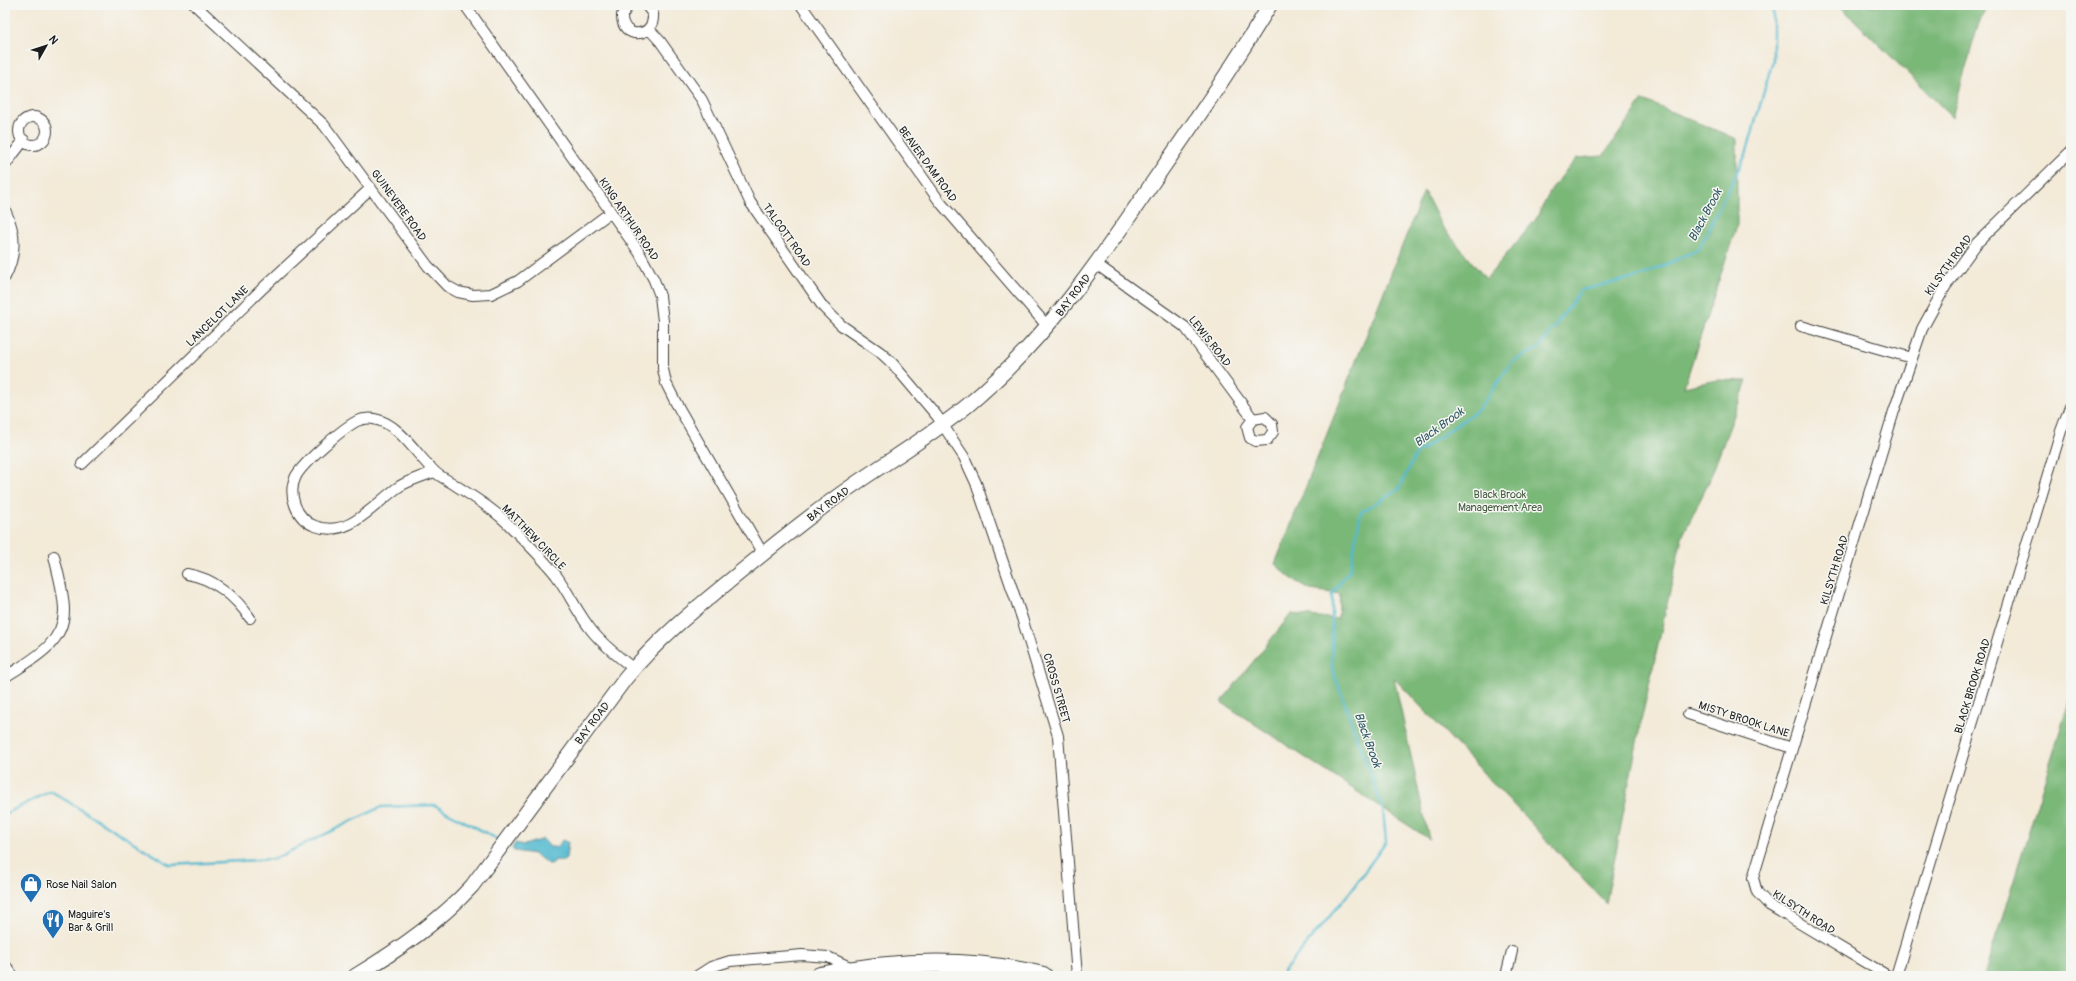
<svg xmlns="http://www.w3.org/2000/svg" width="2076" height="981" viewBox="0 0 2076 981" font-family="Pangolin,sans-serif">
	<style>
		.forest { fill: #7ab878; stroke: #4b6a4a }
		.water { fill: #51b9cf; stroke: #366a76 }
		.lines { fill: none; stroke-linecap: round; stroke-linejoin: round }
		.stream { stroke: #51b9cf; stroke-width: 2.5 }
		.street-casing { stroke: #3c3b38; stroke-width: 12 }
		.secondary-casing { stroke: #3c3b38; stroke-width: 16 }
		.highway-casing { stroke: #3c3b38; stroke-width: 20 }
		.street { stroke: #fff; stroke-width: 10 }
		.secondary { stroke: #fff; stroke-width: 14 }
		.highway { stroke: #fff; stroke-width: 18 }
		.labels { text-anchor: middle; stroke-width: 3; stroke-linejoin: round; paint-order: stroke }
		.street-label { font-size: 11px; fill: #1c1c1c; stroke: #f6f6f2 }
		.park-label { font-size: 11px; fill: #485d44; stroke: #f6f6f2 }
		.poi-label { font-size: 11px; fill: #1c1c1c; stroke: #f6f6f2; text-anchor: start }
		.water-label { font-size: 12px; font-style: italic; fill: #315b64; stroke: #f6f6f2 }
	</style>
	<rect width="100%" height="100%" fill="#f6f6f2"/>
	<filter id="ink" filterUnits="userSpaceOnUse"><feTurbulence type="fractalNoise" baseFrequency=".025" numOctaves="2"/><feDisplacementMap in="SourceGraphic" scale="8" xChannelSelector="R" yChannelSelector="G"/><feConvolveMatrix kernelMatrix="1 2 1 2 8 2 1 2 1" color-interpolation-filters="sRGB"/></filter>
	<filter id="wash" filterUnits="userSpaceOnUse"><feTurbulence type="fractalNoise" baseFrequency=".012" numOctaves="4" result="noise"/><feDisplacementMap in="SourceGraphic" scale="16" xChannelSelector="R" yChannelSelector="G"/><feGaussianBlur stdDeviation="0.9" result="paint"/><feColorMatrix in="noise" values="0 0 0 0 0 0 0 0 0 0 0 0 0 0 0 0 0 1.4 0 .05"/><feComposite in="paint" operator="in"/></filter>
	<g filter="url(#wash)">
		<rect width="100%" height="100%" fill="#f3ead8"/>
		<path class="forest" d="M 1839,5 L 1987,5 L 1977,28 L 1952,117 Z
			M 1643,100 L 1737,139 L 1737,225 L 1684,387 L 1717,380 L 1747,381 L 1708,484 L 1682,537 L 1642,717 L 1606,903 L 1394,678 L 1429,839 L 1221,702 L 1291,614 L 1338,619 L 1340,594 L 1310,590 L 1291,578 L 1275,564 L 1424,191 L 1442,226 L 1486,279 L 1536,219 L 1552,188 L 1577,158 L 1603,156 Z
			M 2071,695 L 2071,976 L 1984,976 Z"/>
		<path class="water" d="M 543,839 L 550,847 L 558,847 L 562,840 L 568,842 L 566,858 L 564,861 L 555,860 L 553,864 L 549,864 L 534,854 L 514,851 L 512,848 L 515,843 L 524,845 Z"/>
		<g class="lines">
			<path class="stream" d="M 5,814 L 51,791 L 170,865 L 274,859 L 381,807 L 434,805 L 499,840
				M 1280,976 L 1350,892 L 1386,842 L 1383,809 L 1332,668 L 1332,595 L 1350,569 L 1361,512 L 1399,489 L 1416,454 L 1479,409 L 1512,362 L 1539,348 L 1581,290 L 1641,276 L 1699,249 L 1746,154 L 1773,60 L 1773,5"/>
		</g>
	</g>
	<g filter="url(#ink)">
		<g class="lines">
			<g class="street-casing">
				<path id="street" d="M 195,5 L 324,125 L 428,266 L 447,286 L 458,292 L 473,295 L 491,294 L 518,281 L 611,212
					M 465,5 L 639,252 L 654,280 L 660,296 L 663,321 L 663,369 L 666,383 L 676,403 L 763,554
					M 629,5 L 622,15 C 621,40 655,39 653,14 L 646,5
					M 801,5 L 940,202 L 1048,327
					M 649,29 L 660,41 L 702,100 L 750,202 L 823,307 L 841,325 L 880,352 L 893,364 L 937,416 L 964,457 L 976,483 L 1022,618 L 1058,736 L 1077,976
					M19 131a14 14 0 1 1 28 0a14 14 0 1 1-28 0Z
					M 5,165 L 24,140
					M 5,210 C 16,233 17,253 5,277
					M 1096,264 L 1185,327 L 1253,419 L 1247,427 L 1250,438 L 1256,441 L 1267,440 L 1273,432 L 1272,424 L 1265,417 L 1253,419
					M 1801,326 L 1912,358
					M 82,464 L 264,287 L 371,188
					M 434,472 C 423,476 410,480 400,486 C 374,503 350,539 315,526 C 296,519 287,494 296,476 C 304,462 343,428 357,421 C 362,419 369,418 374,419 C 400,424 415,453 433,470 C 438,476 446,479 452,483 C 470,495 490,506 506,522 C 523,539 541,556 556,575 C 569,593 578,614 592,631 C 604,646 619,657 634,669
					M 187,574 C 213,578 235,596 250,618
					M 5,677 C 29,661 64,645 64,611 C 64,593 58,574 54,556
					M 1688,714 L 1792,748
					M 697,976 L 711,967 L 730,961 L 802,955 L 828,957 L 852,968
					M 1506,976 L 1512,951
					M 1888,976 L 1769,905 L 1757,892 L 1753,878 L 1894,411 L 1922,329 L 1945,287 L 1977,243 L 2071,151
					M 1896,976 L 2061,431 L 2071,404"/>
			</g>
			<g class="secondary-casing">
				<path id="secondary" d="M 355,976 C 397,951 438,923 472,886 L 625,679 C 659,637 701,604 743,570 C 779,541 814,512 852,486 C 891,459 932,435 968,405 C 1044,342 1100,260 1155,179 C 1195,122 1234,65 1270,5"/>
			</g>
			<g class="highway-casing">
				<path id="highway" d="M 5,971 L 8,976
					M 820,976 C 893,961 971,958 1043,976"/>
			</g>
			<use href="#street" class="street"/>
			<use href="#secondary" class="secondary"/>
			<use href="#highway" class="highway"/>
		</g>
	</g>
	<defs>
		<g id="shop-pin" transform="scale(1.15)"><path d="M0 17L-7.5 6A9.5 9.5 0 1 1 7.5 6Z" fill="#1f6fb2" stroke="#f6f6f2"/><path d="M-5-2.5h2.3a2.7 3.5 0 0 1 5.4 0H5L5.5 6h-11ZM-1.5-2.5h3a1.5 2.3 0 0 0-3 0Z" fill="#fff"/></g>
		<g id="restaurant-pin" transform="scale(1.15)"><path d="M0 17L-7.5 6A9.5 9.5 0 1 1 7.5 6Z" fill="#1f6fb2" stroke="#f6f6f2"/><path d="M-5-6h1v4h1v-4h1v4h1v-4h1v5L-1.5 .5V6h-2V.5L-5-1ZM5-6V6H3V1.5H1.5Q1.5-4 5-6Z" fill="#fff"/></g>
	</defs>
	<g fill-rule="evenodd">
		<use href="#shop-pin" x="31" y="884"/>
		<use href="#restaurant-pin" x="53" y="920"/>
	</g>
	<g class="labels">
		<g class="street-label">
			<text transform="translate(928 164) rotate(54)" y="4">BEAVER DAM ROAD</text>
			<text transform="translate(399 205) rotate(54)" y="4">GUINEVERE ROAD</text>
			<text transform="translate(629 219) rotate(56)" y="4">KING ARTHUR ROAD</text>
			<text transform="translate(787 235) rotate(55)" y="4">TALCOTT ROAD</text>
			<text transform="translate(1948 265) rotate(-54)" y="4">KILSYTH ROAD</text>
			<text transform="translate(1073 295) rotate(-53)" y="4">BAY ROAD</text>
			<text transform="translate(217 316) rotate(-44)" y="4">LANCELOT LANE</text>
			<text transform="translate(1210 341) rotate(52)" y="4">LEWIS ROAD</text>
			<text transform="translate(828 504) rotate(-37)" y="4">BAY ROAD</text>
			<text transform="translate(534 537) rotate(46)" y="4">MATTHEW CIRCLE</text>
			<text transform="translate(1834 570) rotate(-73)" y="4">KILSYTH ROAD</text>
			<text transform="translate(1972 686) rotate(-73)" y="4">BLACK BROOK ROAD</text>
			<text transform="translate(1057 688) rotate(74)" y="4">CROSS STREET</text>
			<text transform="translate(1744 719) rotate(18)" y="4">MISTY BROOK LANE</text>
			<text transform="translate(592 723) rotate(-53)" y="4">BAY ROAD</text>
			<text transform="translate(1804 912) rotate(33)" y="4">KILSYTH ROAD</text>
		</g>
		<g class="park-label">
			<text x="1500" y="498">Black Brook<tspan x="1500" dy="13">Management Area</tspan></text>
		</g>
		<g class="poi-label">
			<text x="46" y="888">Rose Nail Salon</text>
			<text x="68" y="918">Maguire's<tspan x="68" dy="13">Bar &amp; Grill</tspan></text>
		</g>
		<g class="water-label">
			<text transform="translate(1705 215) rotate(-62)" y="4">Black Brook</text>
			<text transform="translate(1439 427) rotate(-36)" y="4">Black Brook</text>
			<text transform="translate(1368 740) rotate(70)" y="4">Black Brook</text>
		</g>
	</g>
	<rect width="2076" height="981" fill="none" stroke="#f6f6f2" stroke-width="20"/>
	<g transform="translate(46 46) rotate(51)" stroke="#f6f6f2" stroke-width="3" paint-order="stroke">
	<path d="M0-3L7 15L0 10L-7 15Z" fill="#1c1c1c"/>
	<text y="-6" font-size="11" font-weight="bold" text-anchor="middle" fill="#1c1c1c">N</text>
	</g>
</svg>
